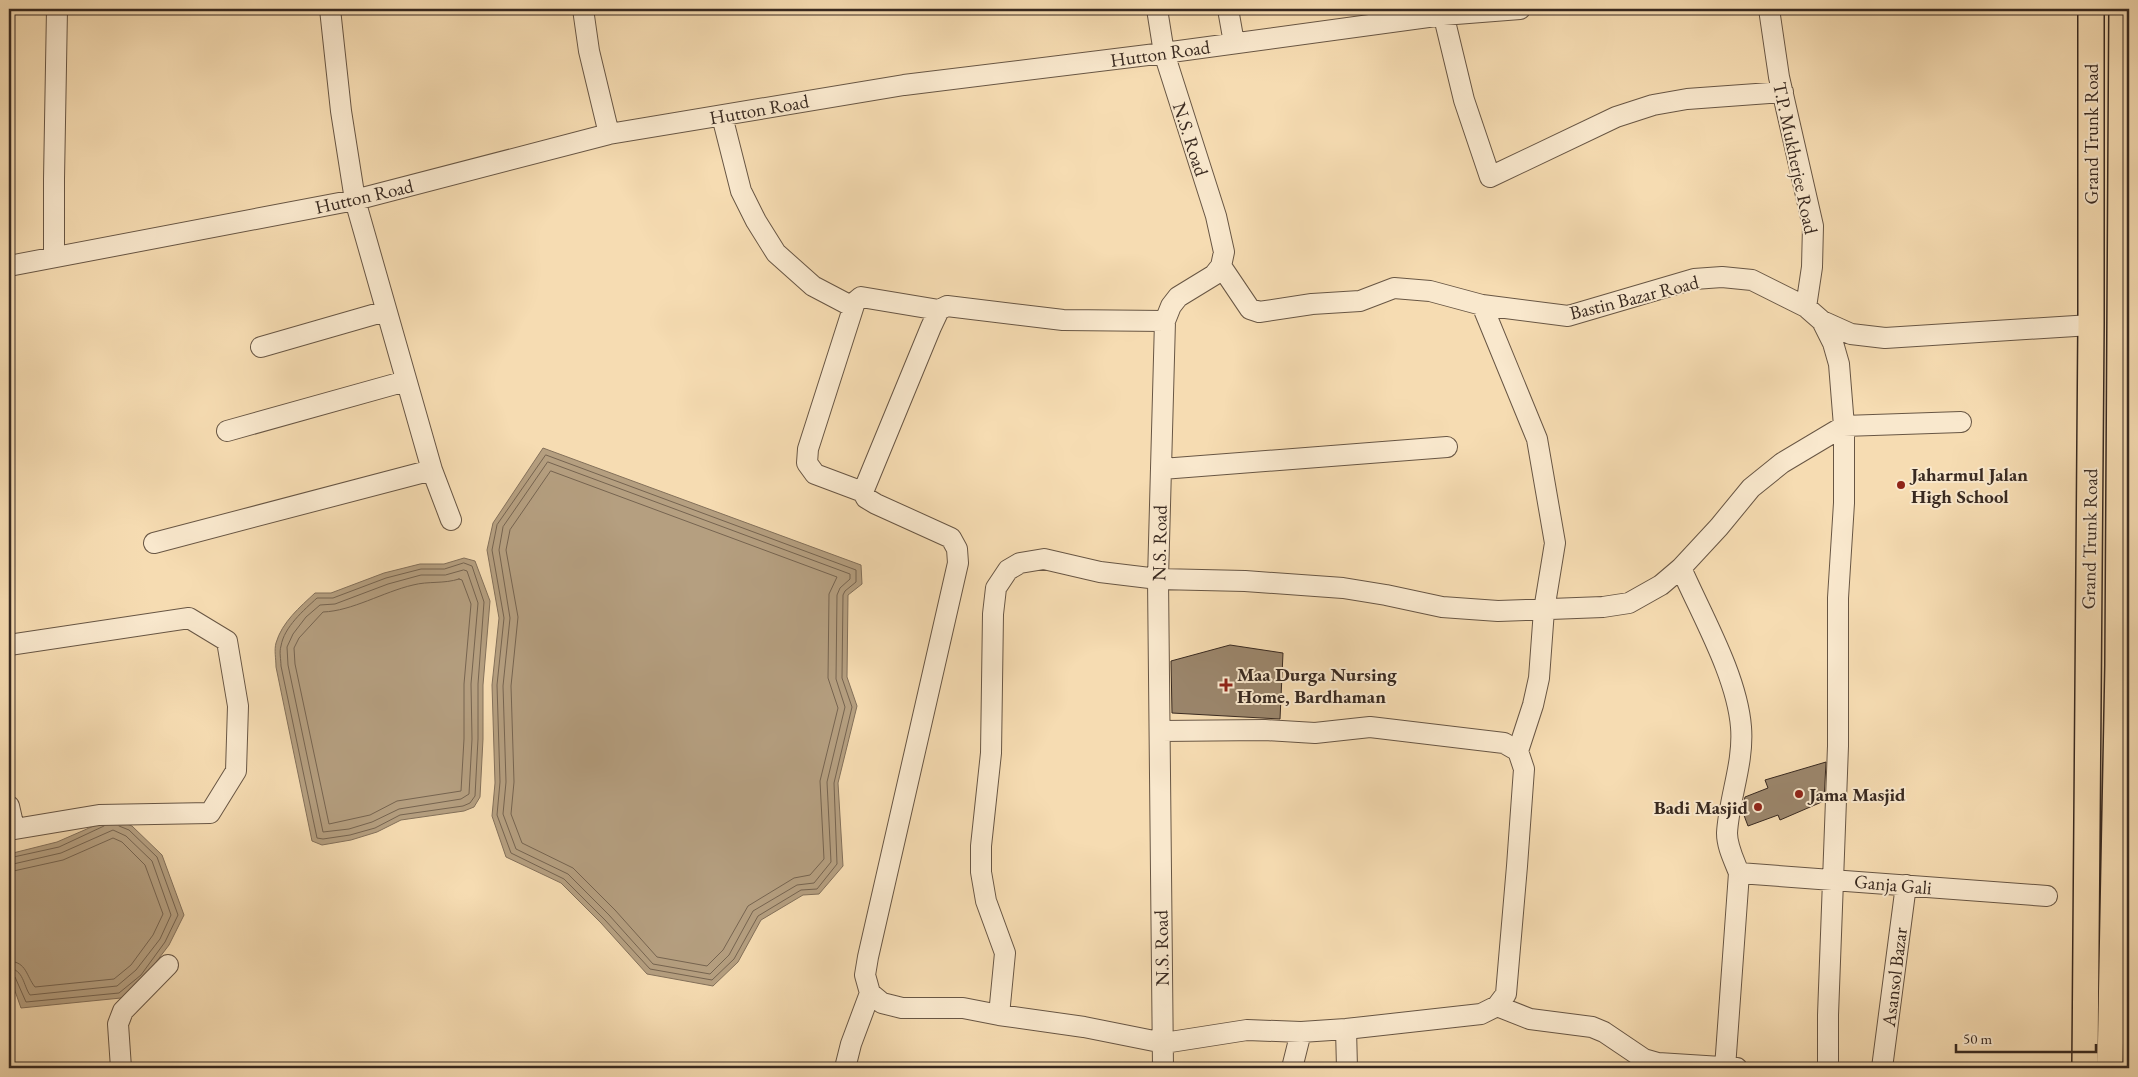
<svg xmlns="http://www.w3.org/2000/svg" width="2138" height="1077" viewBox="0 0 2138 1077" font-family="'EB Garamond',serif">
	<style>
		.water { fill: #b59f80; stroke: #83705a }
		.lines { fill: none; stroke-linecap: round; stroke-linejoin: round }
		.shore { stroke: #766450; stroke-width: 1 }
		.building { fill: #9b866c; stroke: #382920 }
		.minor-casing { stroke: #685644; stroke-width: 22 }
		.major-casing { stroke: #382920; stroke-width: 28 }
		.minor { stroke: #f9e8cd; stroke-width: 20 }
		.major { stroke: #f6dcb2; stroke-width: 25 }
		.poi-dot { fill: #8f2418; stroke: #f9e8cd; stroke-width: 2 }
		.labels { text-anchor: middle; stroke-width: 4; stroke-linejoin: round; paint-order: stroke }
		.street-label { font-size: 19px; fill: #382920; stroke: #f9e8cd }
		.poi-label { font-size: 19px; font-weight: bold; fill: #382920; stroke: #f9e8cd; text-anchor: start }
	</style>
	<rect width="100%" height="100%" fill="#f6dcb2"/>
	<filter id="stains"><feTurbulence type="fractalNoise" baseFrequency=".004" numOctaves="4"/><feColorMatrix values="0 0 0 0 .2 0 0 0 0 .09 0 0 0 0 .02 0 0 0 .5 -.17"/></filter>
	<radialGradient id="worn" r=".72"><stop offset=".6" stop-color="#630" stop-opacity="0"/><stop offset="1" stop-color="#630" stop-opacity=".3"/></radialGradient>
	<path class="water" d="M 543,448 L 861,565 L 862,584 L 848,595 L 847,677 L 857,706 L 838,783 L 843,866 L 819,894 L 803,895 L 761,920 L 738,962 L 713,986 L 647,974 L 601,923 L 561,883 L 506,857 L 492,816 L 495,783 L 492,685 L 499,618 L 487,550 L 493,523 Z
		M 464,558 L 475,561 L 490,601 L 483,685 L 483,739 L 480,797 L 474,807 L 464,811 L 401,820 L 377,832 L 351,840 L 322,845 L 312,841 L 276,667 C 276,659 274,650 276,643 C 282,622 300,607 315,593 L 331,593 L 384,573 L 420,564 L 444,564 Z
		M 112,818 L 132,826 L 162,855 L 184,915 L 169,945 L 144,978 L 121,998 L 21,1008 L 9,974 L 9,854 L 57,842 Z"/>
	<g class="lines">
		<path class="shore" d="M 546,455 L 856,570 L 856,582 L 845,591 L 843,595 L 842,678 L 852,707 L 834,783 L 837,864 L 817,889 L 801,890 L 758,916 L 734,959 L 712,980 L 650,969 L 605,920 L 564,879 L 511,853 L 497,815 L 500,782 L 497,685 L 504,618 L 492,550 L 497,525 Z
			M 548,462 L 850,574 L 850,579 L 840,588 L 837,595 L 836,679 L 845,707 L 827,782 L 831,862 L 814,883 L 797,885 L 753,911 L 729,955 L 710,974 L 653,964 L 609,915 L 568,874 L 516,849 L 503,814 L 506,782 L 503,686 L 510,618 L 499,550 L 503,527 Z
			M 551,471 L 837,577 L 829,594 L 828,678 L 838,708 L 820,781 L 824,859 L 810,875 L 794,878 L 748,906 L 723,950 L 707,966 L 657,957 L 615,910 L 573,868 L 522,843 L 511,814 L 514,782 L 511,686 L 518,617 L 506,550 L 510,530 Z
			M 464,563 L 472,566 L 484,602 L 478,684 L 478,739 L 475,796 L 470,803 L 463,806 L 400,815 L 375,828 L 350,835 L 323,839 L 317,838 L 281,666 C 281,660 279,652 281,646 C 284,627 304,610 317,598 L 333,598 L 386,578 L 421,569 L 444,569 Z
			M 464,570 L 467,571 L 478,603 L 471,684 L 472,739 L 469,794 L 461,799 L 399,809 L 372,822 L 349,829 L 323,832 L 288,665 L 287,647 L 293,634 L 306,617 L 320,605 L 335,604 L 388,584 L 421,575 L 445,575 Z
			M 459,579 L 462,580 L 471,604 L 464,684 L 464,739 L 461,791 L 397,801 L 370,815 L 329,824 L 295,664 L 294,648 L 299,638 L 323,612 C 352,611 383,592 413,585 C 428,581 444,584 459,579 Z
			M 9,858 L 59,847 L 104,826
			M 9,865 L 61,853 L 113,830 L 126,836 L 152,861 L 171,915 L 160,939 L 136,970 L 117,986 L 30,995 C 23,985 24,970 9,968
			M 9,872 L 63,860 L 113,838 L 122,842 L 145,865 L 163,914 L 153,935 L 131,965 L 114,979 L 35,987 C 26,976 27,962 9,961
			M 9,975 L 15,977 L 26,1002 L 119,993 L 141,975 L 165,942 L 178,915 L 157,857 L 129,830 L 119,826"/>
	</g>
	<path class="building" d="M 1230,645 L 1283,653 L 1280,719 L 1172,713 L 1171,661 Z
		M 1826,762 L 1824,801 L 1780,820 L 1778,815 L 1748,826 L 1742,810 L 1745,797 L 1768,788 L 1765,780 Z"/>
	<g class="lines">
		<g class="minor-casing">
			<path id="minor" d="M 330,9 L 341,111 L 355,200 L 432,470 L 451,520
				M 583,9 L 589,51 L 609,134
				M 1157,9 L 1164,53 L 1216,216 L 1224,252 L 1221,266 L 1214,275 L 1178,297 L 1171,306 L 1165,321 L 1158,579 L 1163,1068
				M 1228,9 L 1234,43
				M 1442,9 L 1464,100 L 1490,177 L 1616,117 L 1653,105 L 1687,99 L 1783,92
				M 1769,9 L 1779,77 L 1813,226 L 1812,267 L 1806,307
				M 722,116 L 741,191 L 756,221 L 776,253 L 813,286 L 853,307
				M 54,257 L 54,179 L 57,9
				M 9,266 L 355,200 L 609,134 L 904,85 L 1164,53 L 1443,15 L 1520,9
				M 1221,266 L 1250,309 L 1259,312 L 1312,304 L 1360,301 L 1394,288 L 1430,291 L 1482,305 L 1568,316 L 1694,279 L 1722,277 L 1752,280 L 1806,307 L 1822,321 L 1851,334 L 1885,338 L 2091,325
				M 1482,305 L 1537,439 L 1555,543 L 1544,610 L 1539,678 L 1533,705 L 1518,751
				M 1822,321 L 1833,343 L 1839,364 L 1844,426 L 1844,503 L 1838,598 L 1838,746 L 1828,1015 L 1828,1068
				M 261,347 L 386,311
				M 227,431 L 406,381
				M 1162,469 L 1447,447
				M 863,492 L 815,474 L 807,463 L 808,449 L 855,302 L 861,297 L 939,310
				M 154,543 L 432,470
				M 1681,568 C 1702,616 1737,676 1741,727 C 1744,763 1729,798 1727,833 C 1727,847 1734,860 1739,873 L 1725,1068
				M 9,645 L 189,618 L 227,641 L 238,706 L 236,771 L 210,813 L 99,815 L 9,830
				M 1161,731 L 1265,730 L 1315,733 L 1370,727 L 1504,743 L 1518,751 L 1524,769 L 1517,866 L 1506,994 L 1497,1006 L 1481,1014 L 1346,1029 L 1301,1032 L 1247,1030 L 1164,1043 L 1084,1027 L 999,1015 L 963,1008 L 902,1008 L 882,1003 L 870,993 L 865,975 L 868,957 L 958,563 L 957,549 L 951,538 L 876,504 L 866,498 L 863,492 L 931,327 L 939,310 L 947,306 L 1063,320 L 1165,321
				M 9,806 L 14,828
				M 1739,873 L 2047,896
				M 1497,1006 L 1530,1019 L 1592,1027 L 1604,1032 L 1644,1059 L 1658,1063 L 1737,1068
				M 999,1015 L 1005,953 L 986,901 L 981,872 L 981,846 L 991,753 L 993,614 L 996,588 L 1008,570 L 1020,563 L 1044,559 L 1100,572 L 1158,579 L 1245,581 L 1343,588 L 1386,595 L 1442,607 L 1498,611 L 1603,607 L 1629,603 L 1661,585 L 1681,568 L 1719,527 L 1751,488 L 1782,463 L 1844,426 L 1961,422
				M 1346,1029 L 1347,1068
				M 121,1068 L 118,1024 L 123,1011 L 168,965
				M 845,1068 L 851,1044 L 870,993
				M 1292,1068 L 1301,1032
				M 1882,1068 L 1906,885"/>
		</g>
		<g class="major-casing">
			<path id="major" d="M 2085,1068 L 2091,325 L 2091,9
				M 2110,1068 L 2118,665 L 2122,9"/>
		</g>
		<use href="#minor" class="minor"/>
		<use href="#major" class="major"/>
	</g>
	<g class="poi-dot">
		<circle cx="1901" cy="485" r="5"/>
		<path d="M1223.5 677.5h5v5h5v5h-5v5h-5v-5h-5v-5h5z"/>
		<circle cx="1799" cy="794" r="5"/>
		<circle cx="1758" cy="807" r="5"/>
	</g>
	<g class="labels">
		<g class="street-label">
			<text transform="translate(1160 53) rotate(-8)" y="7">Hutton Road</text>
			<text transform="translate(759 109) rotate(-10)" y="7">Hutton Road</text>
			<text transform="translate(2091 134) rotate(-90)" y="7">Grand Trunk Road</text>
			<text transform="translate(1191 139) rotate(72)" y="7">N.S. Road</text>
			<text transform="translate(1796 158) rotate(78)" y="7">T.P. Mukherjee Road</text>
			<text transform="translate(364 196) rotate(-13)" y="7">Hutton Road</text>
			<text transform="translate(1634 297) rotate(-14)" y="7">Bastin Bazar Road</text>
			<text transform="translate(2089 539) rotate(-89)" y="7">Grand Trunk Road</text>
			<text transform="translate(1159 543) rotate(-89)" y="7">N.S. Road</text>
			<text transform="translate(1893 884) rotate(5)" y="7">Ganja Gali</text>
			<text transform="translate(1161 948) rotate(-91)" y="7">N.S. Road</text>
			<text transform="translate(1894 977) rotate(-83)" y="7">Asansol Bazar</text>
		</g>
		<g class="poi-label">
			<text x="1911" y="481">Jaharmul Jalan<tspan x="1911" dy="22">High School</tspan></text>
			<text x="1237" y="681">Maa Durga Nursing<tspan x="1237" dy="22">Home, Bardhaman</tspan></text>
			<text x="1809" y="801">Jama Masjid</text>
			<text x="1748" y="814" text-anchor="end">Badi Masjid</text>
		</g>
	</g>
	<rect width="2138" height="1077" fill="none" stroke="#f6dcb2" stroke-width="30"/>
	<rect x="10" y="10" width="2118" height="1057" fill="none" stroke="#382920" stroke-width="2.5"/>
	<rect x="15" y="15" width="2108" height="1047" fill="none" stroke="#382920"/>
	<path d="M1956 1044v8h140v-8" fill="none" stroke="#382920" stroke-width="2.5"/>
	<text x="1963" y="1044" font-size="15" fill="#382920" stroke="#f9e8cd" stroke-width="4" paint-order="stroke">50 m</text>
	<rect width="100%" height="100%" filter="url(#stains)"/>
	<rect width="100%" height="100%" fill="url(#worn)"/>
</svg>
